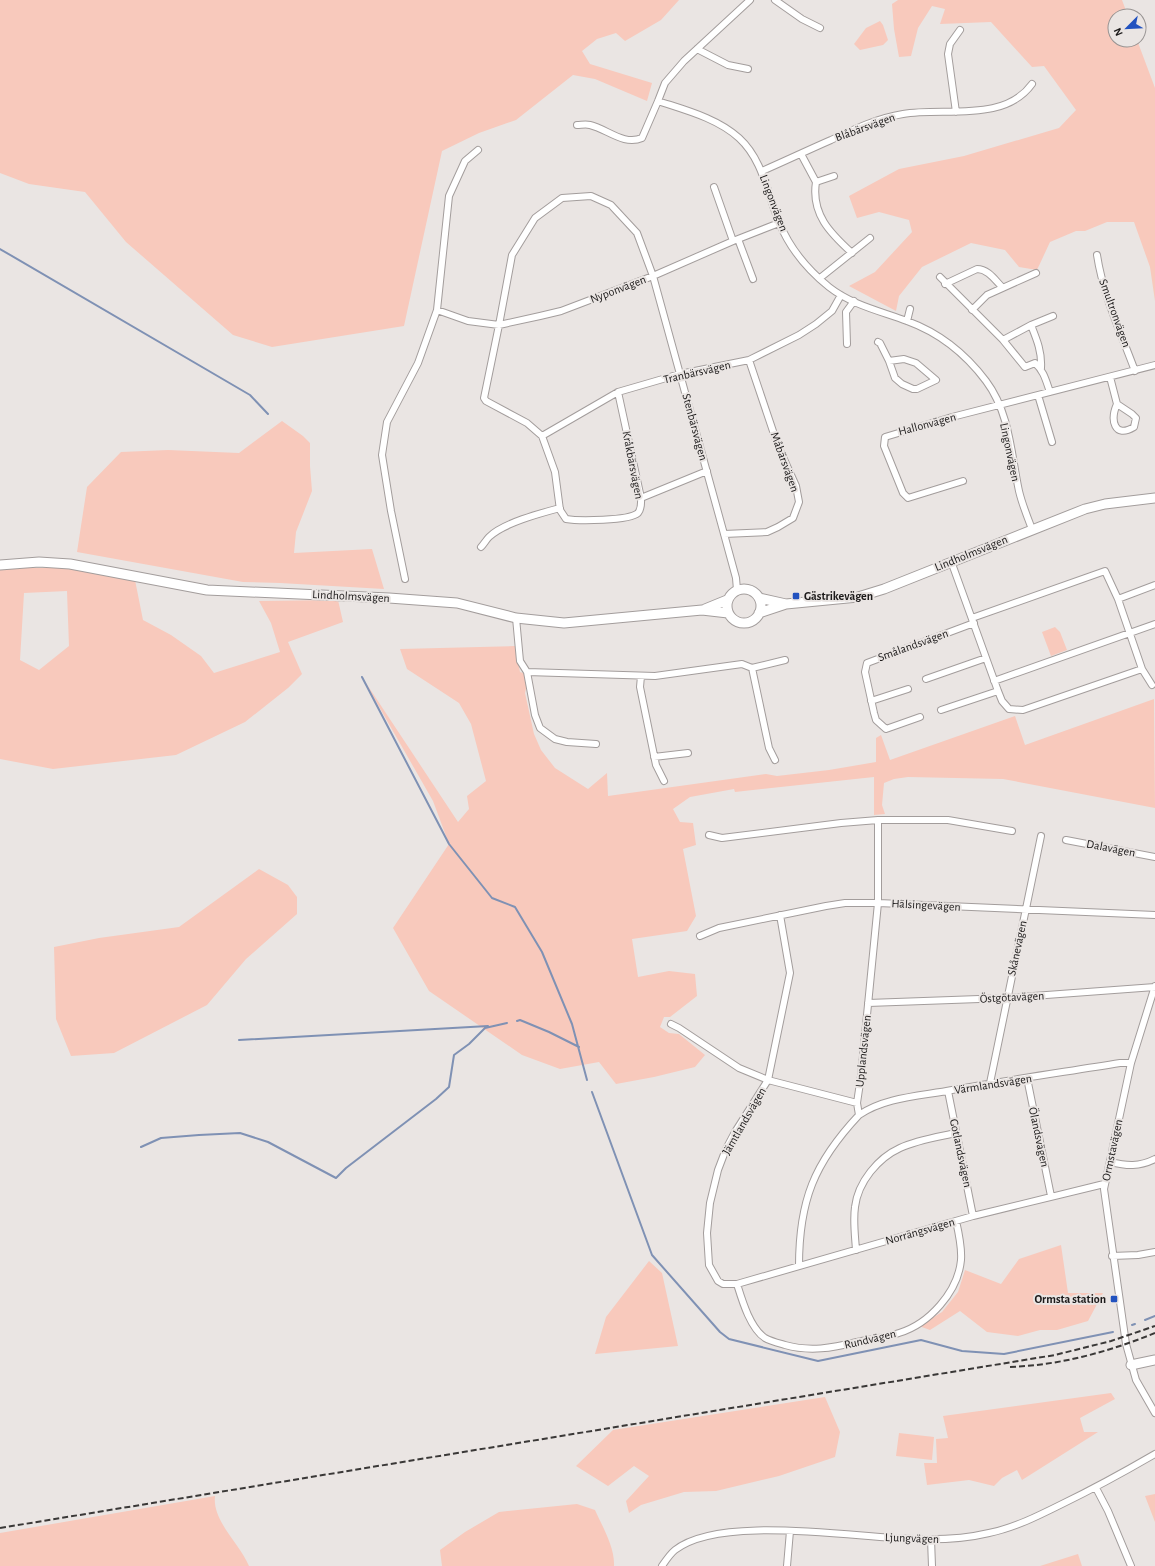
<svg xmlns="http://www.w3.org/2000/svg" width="1155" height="1566" viewBox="0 0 1155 1566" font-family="'Alegreya Sans',sans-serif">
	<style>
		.green { fill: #f8c9bc; fill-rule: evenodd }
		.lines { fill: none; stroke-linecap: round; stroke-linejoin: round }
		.stream { stroke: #7f91b4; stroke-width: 2 }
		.street-casing { stroke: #a39d9c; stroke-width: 8 }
		.secondary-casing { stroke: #a39d9c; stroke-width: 11 }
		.street { stroke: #fff; stroke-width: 6 }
		.secondary { stroke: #fff; stroke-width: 9 }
		.rail { stroke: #3a3837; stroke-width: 2; stroke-dasharray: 6 3; stroke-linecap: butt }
		.poi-dot { fill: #2252bf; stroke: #eae5e3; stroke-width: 1.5 }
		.labels { text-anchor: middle; stroke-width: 4; stroke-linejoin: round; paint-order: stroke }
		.street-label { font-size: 12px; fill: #1b1919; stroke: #eae5e3 }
		.poi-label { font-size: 12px; font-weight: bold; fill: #1b1919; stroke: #eae5e3; text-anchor: start }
	</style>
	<rect width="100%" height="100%" fill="#eae5e3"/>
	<path class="green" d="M 0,0 L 679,0 L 661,20 L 625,41 L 616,33 L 597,39 L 582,51 L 590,64 L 652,83 L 647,101 L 595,79 L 573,75 L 516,120 L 479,133 L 442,151 L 404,326 L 272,347 L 233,335 L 126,242 L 85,192 L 29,184 L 0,173 Z
		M 898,0 L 1122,0 L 1128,16 L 1115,16 L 1115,40 L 1137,40 L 1155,88 L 1155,301 L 1150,267 L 1134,222 L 1107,222 L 1085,231 L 1076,231 L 1050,242 L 1037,270 L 1019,267 L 1005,250 L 971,243 L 922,267 L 899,296 L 896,311 L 849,286 L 875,272 L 912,232 L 909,220 L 879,212 L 857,218 L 849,196 L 899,169 L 964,156 L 1059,128 L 1076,110 L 1044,66 L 1032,67 L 991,22 L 940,24 L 945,9 L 932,6 L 918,28 L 911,56 L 899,57 L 894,29 L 892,4 Z
		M 880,21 L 883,25 L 888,40 L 883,45 L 860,50 L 854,44 L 866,28 Z
		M 282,421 L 303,436 L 310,443 L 310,466 L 312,491 L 296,532 L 294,553 L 372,549 L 384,589 L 280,583 L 243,582 L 77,552 L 87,487 L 121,452 L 168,450 L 239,453 Z
		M 10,568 L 68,568 L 135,580 L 143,620 L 171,635 L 201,656 L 214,673 L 280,652 L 271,623 L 259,601 L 338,600 L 343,622 L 288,642 L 302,674 L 288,688 L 245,722 L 176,755 L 53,769 L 0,759 L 0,570 ZM 67,591 L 69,646 L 39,670 L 20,660 L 24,593 Z
		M 1055,627 L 1060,632 L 1067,650 L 1051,656 L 1042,632 Z
		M 515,646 L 520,672 L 523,673 L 528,679 L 525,693 L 534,734 L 541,750 L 555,768 L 588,789 L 607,773 L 608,796 L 766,774 L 777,776 L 829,770 L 876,762 L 876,738 L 881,735 L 890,760 L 1015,716 L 1025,745 L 1154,699 L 1155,808 L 1003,779 L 908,777 L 894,779 L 884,783 L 882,805 L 885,814 L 874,815 L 874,777 L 735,792 L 734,789 L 690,797 L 673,809 L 680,822 L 693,823 L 696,845 L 683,849 L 696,916 L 687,931 L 632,939 L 638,977 L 669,971 L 695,974 L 697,996 L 670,1017 L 664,1017 L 660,1027 L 669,1033 L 679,1034 L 705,1055 L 695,1067 L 654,1077 L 616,1084 L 599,1062 L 560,1069 L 522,1055 L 429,991 L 393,928 L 449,844 L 433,801 L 362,677 L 458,822 L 469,809 L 467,796 L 486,781 L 471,724 L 459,703 L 407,669 L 400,649 Z
		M 259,869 L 288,885 L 297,897 L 297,914 L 246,959 L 207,1005 L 114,1053 L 71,1056 L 56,1019 L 54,947 L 99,938 L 179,927 Z
		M 1061,1245 L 1068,1293 L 1103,1293 L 1088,1321 L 1057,1330 L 1040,1330 L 1018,1336 L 987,1332 L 960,1311 L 930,1330 L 919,1326 L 942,1312 L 958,1292 L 965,1270 L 1001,1284 L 1019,1259 Z
		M 649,1261 L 662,1273 L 678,1346 L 595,1354 L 606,1317 Z
		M 1111,1393 L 1115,1399 L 1080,1418 L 1084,1432 L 1098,1432 L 1022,1480 L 1017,1470 L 1002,1478 L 994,1486 L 969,1480 L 927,1485 L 924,1463 L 937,1463 L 936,1439 L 948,1438 L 943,1416 Z
		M 825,1397 L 840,1432 L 835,1457 L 779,1476 L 716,1491 L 684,1492 L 641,1505 L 629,1513 L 626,1501 L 649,1476 L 634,1466 L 608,1486 L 576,1466 L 613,1430 Z
		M 899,1433 L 934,1437 L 932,1460 L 896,1456 Z
		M 1155,1494 L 1155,1522 L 1145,1496 Z
		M 215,1496 C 212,1521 240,1544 249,1566 L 0,1566 L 0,1533 Z
		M 577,1504 L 595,1510 C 602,1526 615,1547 614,1566 L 442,1566 L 440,1550 L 465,1532 L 499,1512 Z
		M 1078,1554 L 1082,1566 L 1040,1566 Z"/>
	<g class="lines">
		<path class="stream" d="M 0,249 L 250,395 L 268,414
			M 362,677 L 449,844 L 492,898 L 515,907 L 542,952 L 572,1024 L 587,1080
			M 517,1021 L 520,1020 L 549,1032 L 579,1047
			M 239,1040 L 488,1026
			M 592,1092 L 652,1255 L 720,1332 L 729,1339 L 818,1361 L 921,1340 L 962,1351 L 1004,1354 L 1113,1332
			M 141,1147 L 161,1138 L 199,1135 L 240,1133 L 268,1142 L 336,1178 L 346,1168 L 436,1099 L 449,1087 L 454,1055 L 469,1044 L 485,1028 L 507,1023
			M 1145,1320 L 1155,1316
			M 1132,1325 L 1135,1324"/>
		<g class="street-casing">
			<path id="street" d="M 775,0 L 802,19 L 820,28
				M 697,49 L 728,65 L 748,69
				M 658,101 C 685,110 717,118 739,138 C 763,160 767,193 779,222 C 789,247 808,270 829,287 C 852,305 880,311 907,321 C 940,333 965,353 986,381 C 1010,413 1011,454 1019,491 C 1022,504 1027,516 1032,529
				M 956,112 L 948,54 L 950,44 L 960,30
				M 577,125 C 581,125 586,124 590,125 C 607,129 624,146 642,138 L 658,101 L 665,83 L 684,61 L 750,0
				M 801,154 L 816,182
				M 762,171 C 785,161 808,150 831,140 C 854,129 878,118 903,114 C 944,107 1004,123 1032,84
				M 834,176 L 816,182 C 811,214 830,233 852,253
				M 714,187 L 733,241
				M 738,239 L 753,279
				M 1097,255 C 1103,295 1121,333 1135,371
				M 940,277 L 1003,340
				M 820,278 L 870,238
				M 945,284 L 977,269 C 988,269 995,280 1002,287
				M 437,310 L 468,321 L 499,325 L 540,316 L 561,311 L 653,276 L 733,241 L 779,223
				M 972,310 L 987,295 L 1036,273
				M 907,321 L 910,309
				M 1031,325 L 1003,340 L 1025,367 L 1035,363 C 1044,371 1046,381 1050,392
				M 878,342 L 880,343 L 889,361 L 904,359 L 916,363 L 936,380 L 917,389 L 913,389 L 902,384 L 895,378 L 889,361
				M 847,344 L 846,312 L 854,301
				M 1041,368 C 1042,352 1037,340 1031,325 L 1053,316
				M 1110,377 L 1117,404 C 1110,420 1114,439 1134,427 L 1136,418 L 1132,414 L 1117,404
				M 618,392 L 641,498 C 641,503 642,508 638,513 C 629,521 578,521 566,519 L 560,510 L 555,472 L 542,436 L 527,423 L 486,401 L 484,398 L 499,325 L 512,255 L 535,218 L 562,198 L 591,196 L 611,205 L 637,233 L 653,276 L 724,534 L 736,578 L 737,590
				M 1038,395 L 1052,442
				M 542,436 L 618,392 L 680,374 L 749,360 L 799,335 L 816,324 L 832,311 L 841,295
				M 963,481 L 908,498 L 903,493 L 884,446 L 885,437 L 952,417 L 1155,365
				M 641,498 L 707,471
				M 724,534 L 767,532 L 778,527 L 793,518 L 799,502 L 796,486 L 778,446 L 749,360
				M 481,547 C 484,544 486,540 489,537 C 503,523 541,513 560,508
				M 951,561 L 998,691 L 1002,701 L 1009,709 L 1023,710 L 1142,669
				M 405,579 L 391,511 L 382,455 L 387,422 L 418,363 L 437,310 L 449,196 L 465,161 L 478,150
				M 1118,599 L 1155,585
				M 516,618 L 520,661 L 527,672 L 535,715 L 540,728 L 555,739 L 567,742 L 596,744
				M 972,618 L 1105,571 L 1118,599 L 1142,669 L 1152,685
				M 752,668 L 785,660
				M 527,672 L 655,676 L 742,664 L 752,668 L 769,748 L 775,760
				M 641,676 L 640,687 L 656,765 L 664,781
				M 926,679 L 986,658
				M 994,681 L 1155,624
				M 871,701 L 908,689
				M 941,710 L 998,691
				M 920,717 L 886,729 L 876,720 L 874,713 L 865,672 L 867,663 L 974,623
				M 654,757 L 688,753
				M 878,820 L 948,820 L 1012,831
				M 709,835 L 722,838 L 841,823 L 878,820 L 878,903 L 861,1076 L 857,1103 L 859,1115 C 814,1163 799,1201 799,1266
				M 1066,840 L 1155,857
				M 780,915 L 790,973 L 768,1080 L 735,1132 L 726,1149 L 718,1170 L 710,1203 L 707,1233 L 709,1265 L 718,1281 L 723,1284 L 737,1284 L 973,1216 L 1104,1184
				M 700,936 L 719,928 L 826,906 L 845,903 L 878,903 L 1155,915
				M 1155,986 L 1131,1063 L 1104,1189 L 1126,1344 L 1136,1380 L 1155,1413
				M 868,1003 L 1007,998 L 1155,987
				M 671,1024 L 679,1028 L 739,1068 L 768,1080 L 857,1103
				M 1027,1078 L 1051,1196
				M 990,1083 L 1041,836
				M 948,1091 L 973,1216
				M 859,1115 C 885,1097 921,1096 952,1090 C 1008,1080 1064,1072 1120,1063 L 1131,1063
				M 1110,1162 C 1127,1166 1139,1167 1155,1159
				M 856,1250 C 855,1235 853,1221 855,1207 C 858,1182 878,1158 900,1148 C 917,1140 938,1137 956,1133
				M 1112,1256 L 1138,1255 L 1155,1252
				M 737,1284 C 742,1300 750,1328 765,1338 C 770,1341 778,1343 785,1345 C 810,1352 832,1348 857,1342 C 870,1339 885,1338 899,1333 C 929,1324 958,1292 961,1260 C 962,1247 959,1234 956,1221
				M 1096,1488 L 1108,1511 L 1131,1566
				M 931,1539 L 932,1566
				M 662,1566 C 666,1560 670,1554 675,1550 C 720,1514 857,1538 914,1539 C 939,1540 964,1539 989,1533 C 1014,1528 1038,1516 1062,1504 C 1093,1489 1124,1472 1155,1454
				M 787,1566 L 790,1531"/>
		</g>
		<g class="secondary-casing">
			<path id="secondary" d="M 0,565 L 39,562 L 70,564 L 207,590 L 389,598 L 457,603 L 516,618 L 564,623 L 702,610 L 728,613
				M727 606a17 17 0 1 1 34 0a17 17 0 1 1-34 0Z
				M 759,598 L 786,604
				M 705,609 L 727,600
				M 759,613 L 786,604 L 858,597 L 884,589 L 1085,509 L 1105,504 L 1155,498
				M 1131,1365 L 1155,1360"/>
		</g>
		<use href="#street" class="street"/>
		<use href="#secondary" class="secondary"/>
		<path class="rail" d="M 1010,1367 C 1061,1365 1108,1352 1155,1333
			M 0,1528 L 1055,1355 L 1111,1341 L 1155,1326"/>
	</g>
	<g class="poi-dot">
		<rect x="792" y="592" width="8" height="8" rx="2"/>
		<rect x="1110" y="1295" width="8" height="8" rx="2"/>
	</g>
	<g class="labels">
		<g class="street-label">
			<text transform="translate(865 127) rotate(-20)" y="4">Blåbärsvägen</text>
			<text transform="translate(774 203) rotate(69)" y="4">Lingonvägen</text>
			<text transform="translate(618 289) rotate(-21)" y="4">Nyponvägen</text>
			<text transform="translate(1115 313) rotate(70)" y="4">Smultronvägen</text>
			<text transform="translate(697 372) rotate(-13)" y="4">Tranbärsvägen</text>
			<text transform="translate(927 424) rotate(-15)" y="4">Hallonvägen</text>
			<text transform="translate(695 427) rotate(75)" y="4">Stenbärsvägen</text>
			<text transform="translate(1010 452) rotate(78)" y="4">Lingonvägen</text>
			<text transform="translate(785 462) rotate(70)" y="4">Måbärsvägen</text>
			<text transform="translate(633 465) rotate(79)" y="4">Kråkbärsvägen</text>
			<text transform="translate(971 553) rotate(-22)" y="4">Lindholmsvägen</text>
			<text transform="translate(351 596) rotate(3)" y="4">Lindholmsvägen</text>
			<text transform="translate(913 645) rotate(-20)" y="4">Smålandsvägen</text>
			<text transform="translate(1111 848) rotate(11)" y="4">Dalavägen</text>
			<text transform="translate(926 905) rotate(3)" y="4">Hälsingevägen</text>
			<text transform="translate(1017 948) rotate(-78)" y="4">Skånevägen</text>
			<text transform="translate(1012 997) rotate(-3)" y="4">Östgötavägen</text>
			<text transform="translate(863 1051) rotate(-84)" y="4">Upplandsvägen</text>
			<text transform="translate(993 1084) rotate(-9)" y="4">Värmlandsvägen</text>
			<text transform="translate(744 1121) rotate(-60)" y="4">Jämtlandsvägen</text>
			<text transform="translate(1039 1137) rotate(78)" y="4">Ölandsvägen</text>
			<text transform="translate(1112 1150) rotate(-78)" y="4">Ormstavägen</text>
			<text transform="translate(961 1153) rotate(78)" y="4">Gotlandsvägen</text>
			<text transform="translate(920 1231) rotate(-16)" y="4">Norrängsvägen</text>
			<text transform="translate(870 1339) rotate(-13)" y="4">Rundvägen</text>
			<text transform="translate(912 1538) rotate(2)" y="4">Ljungvägen</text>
		</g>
		<g class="poi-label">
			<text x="804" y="600">Gästrikevägen</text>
			<text x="1106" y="1303" text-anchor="end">Ormsta station</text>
		</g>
	</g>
	<g transform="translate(1127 28) rotate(246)"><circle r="19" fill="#eae5e3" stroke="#979392"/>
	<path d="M0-3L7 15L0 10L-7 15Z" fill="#2252bf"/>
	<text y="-6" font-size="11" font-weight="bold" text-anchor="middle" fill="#1b1919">N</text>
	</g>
</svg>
